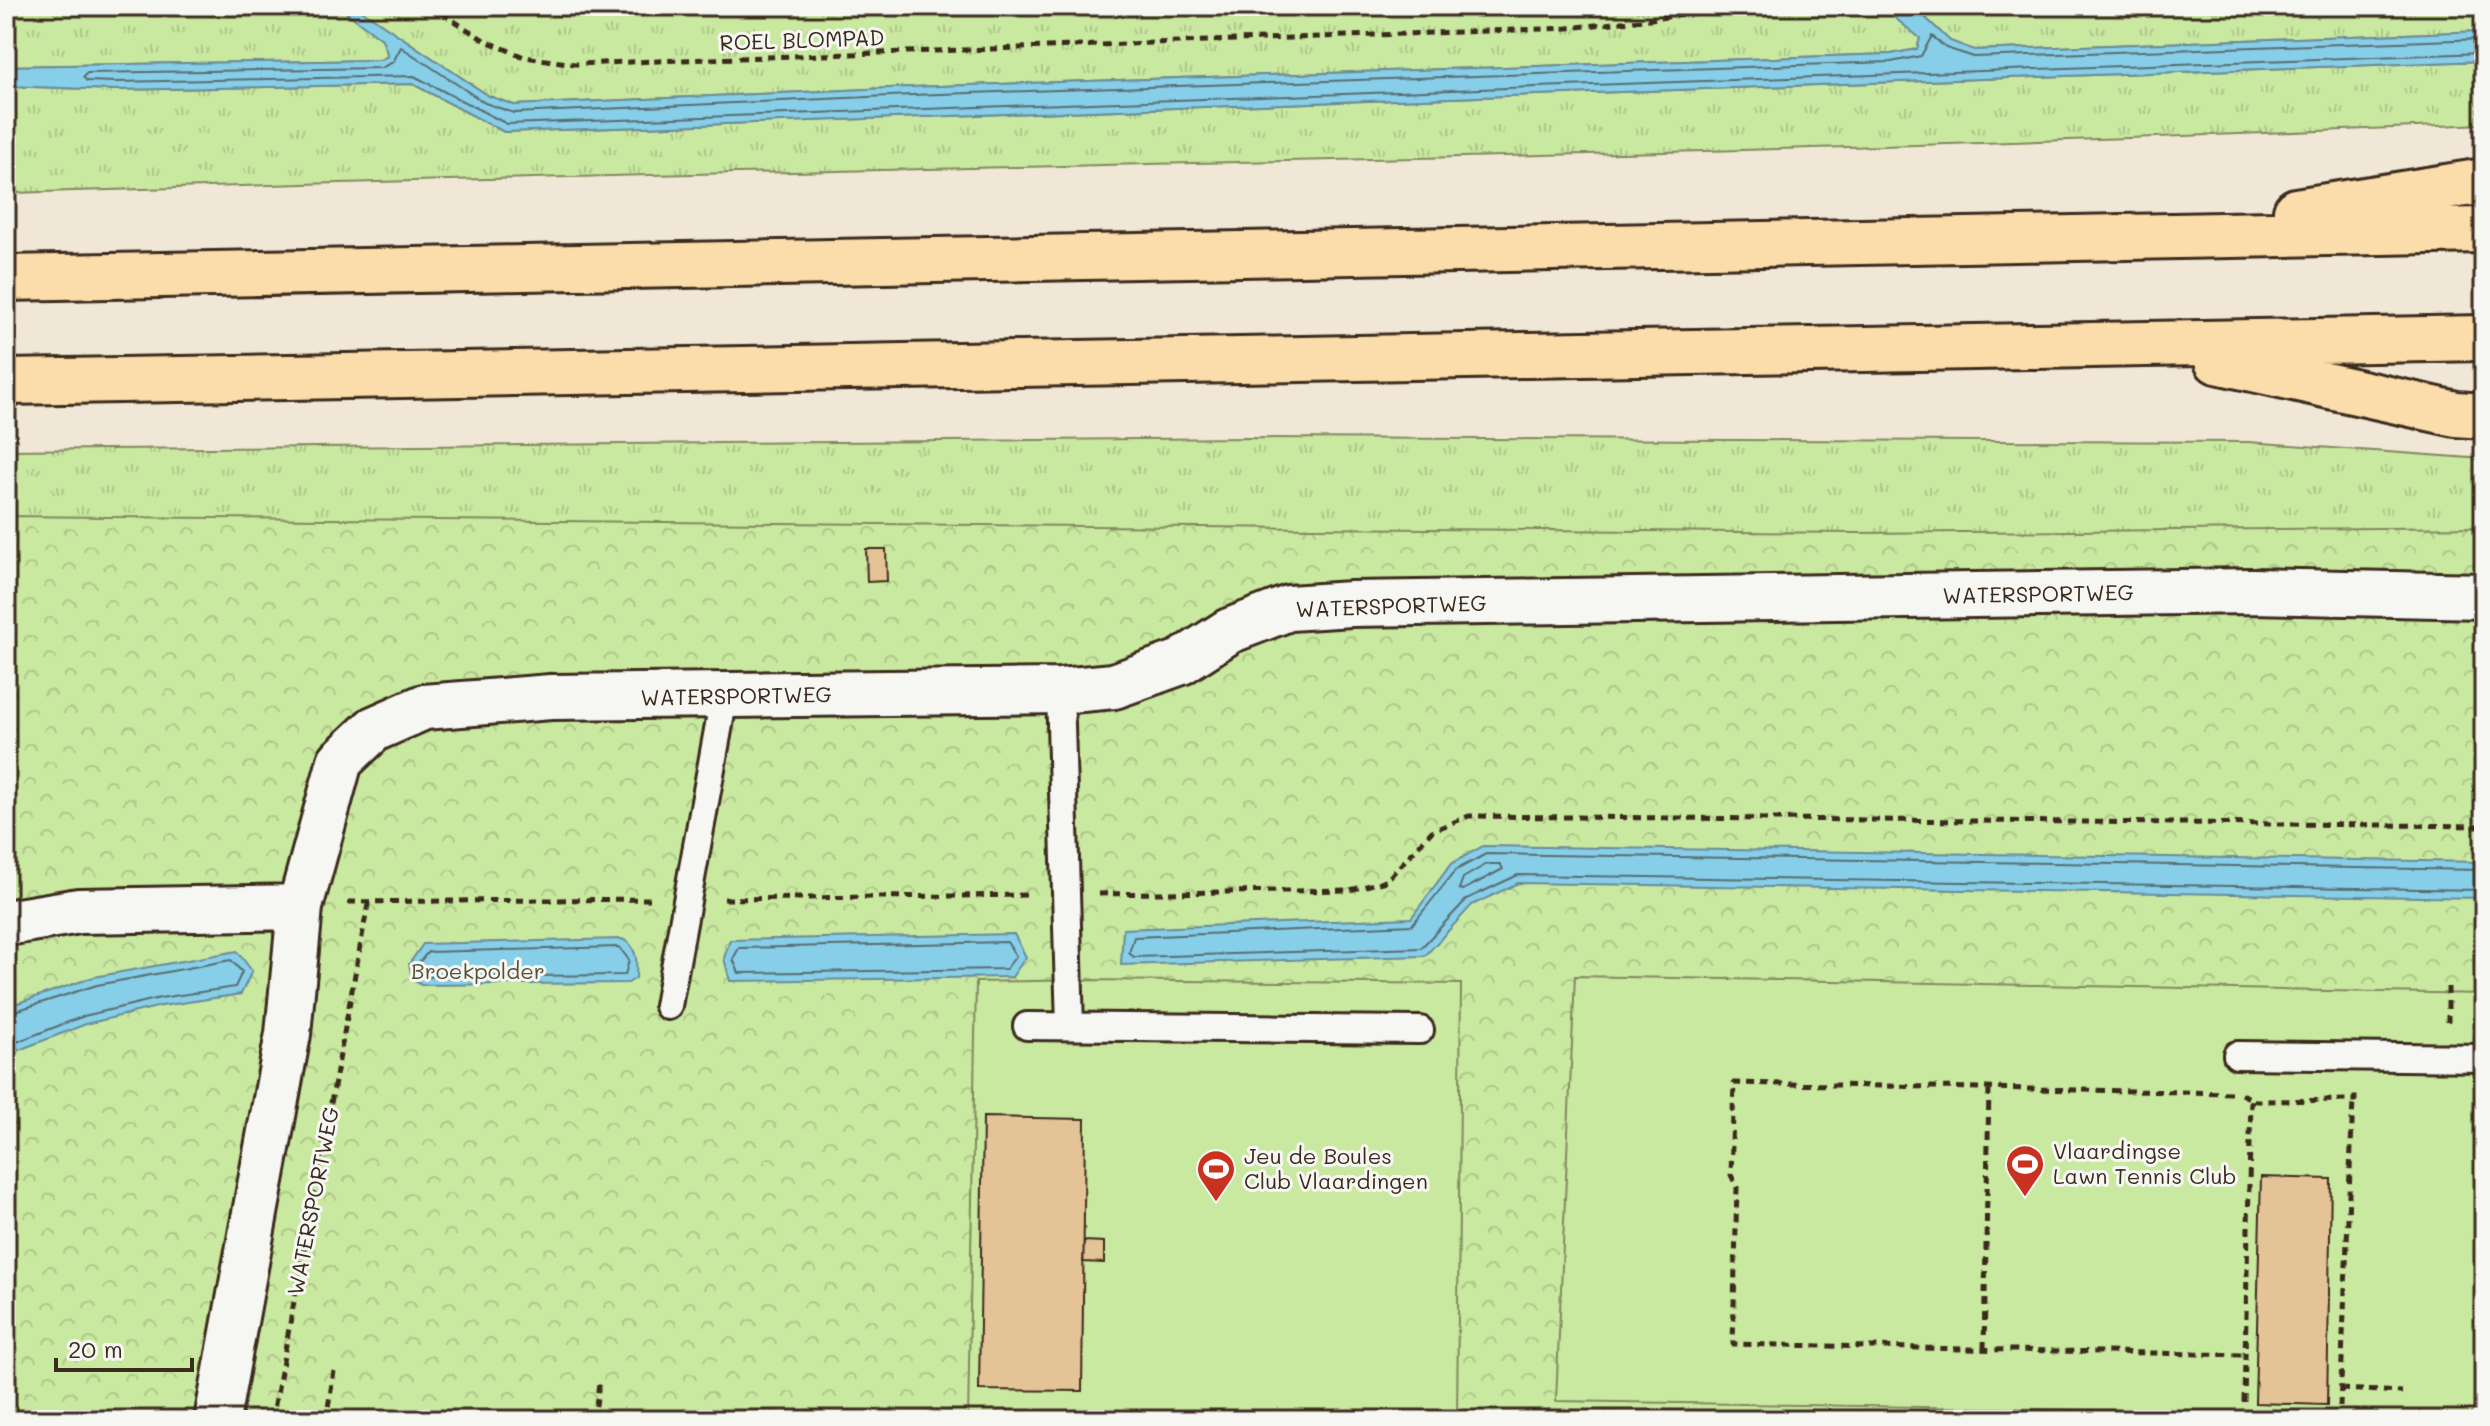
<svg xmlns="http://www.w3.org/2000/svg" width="2490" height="1426" viewBox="0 0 2490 1426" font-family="Mali,sans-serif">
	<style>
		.grass { fill: url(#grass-tufts); stroke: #82895f; stroke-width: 2 }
		.park { fill: url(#park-crowns); stroke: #82895f; stroke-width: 2 }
		.garden { fill: #c9e8a0; stroke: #82895f; stroke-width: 2 }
		.water { fill: #87cee9; stroke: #698c98; stroke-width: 2 }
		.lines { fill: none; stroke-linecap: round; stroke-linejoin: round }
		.shore { stroke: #596c6f; stroke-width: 2 }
		.building { fill: #e4c396; stroke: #3b2a1e; stroke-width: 2 }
		.service-casing { stroke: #3b2a1e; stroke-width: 32 }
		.minor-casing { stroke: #3b2a1e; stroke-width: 50 }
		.motorway-casing { stroke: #3b2a1e; stroke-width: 50 }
		.path { stroke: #3b2a1e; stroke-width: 5; stroke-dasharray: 8 6; stroke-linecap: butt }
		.service { stroke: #f6f6f2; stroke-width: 26 }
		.minor { stroke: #f6f6f2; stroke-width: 44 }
		.motorway { stroke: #faddab; stroke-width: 44 }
		.labels { text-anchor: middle; stroke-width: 6; stroke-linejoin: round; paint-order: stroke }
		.street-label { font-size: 22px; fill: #3b2a1e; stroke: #f6f6f2 }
		.park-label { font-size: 22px; fill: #575038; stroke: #f6f6f2 }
		.poi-label { font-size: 22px; fill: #3b2a1e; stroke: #f6f6f2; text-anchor: start }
	</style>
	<defs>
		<pattern id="grass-tufts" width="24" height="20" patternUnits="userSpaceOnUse" patternTransform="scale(2)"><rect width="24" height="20" fill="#c9e8a0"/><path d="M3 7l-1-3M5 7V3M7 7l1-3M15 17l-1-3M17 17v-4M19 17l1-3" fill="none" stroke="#aec789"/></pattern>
		<pattern id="park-crowns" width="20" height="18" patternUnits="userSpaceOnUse" patternTransform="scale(2)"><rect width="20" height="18" fill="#c9e8a0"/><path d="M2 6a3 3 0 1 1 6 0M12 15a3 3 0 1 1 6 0" fill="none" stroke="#aec789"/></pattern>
	</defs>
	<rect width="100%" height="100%" fill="#f1e7d6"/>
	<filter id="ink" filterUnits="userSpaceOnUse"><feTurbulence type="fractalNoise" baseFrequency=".0125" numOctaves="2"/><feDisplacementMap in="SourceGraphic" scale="16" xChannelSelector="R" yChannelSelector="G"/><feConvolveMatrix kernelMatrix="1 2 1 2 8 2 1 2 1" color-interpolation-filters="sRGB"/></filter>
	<g filter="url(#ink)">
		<path class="grass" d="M 6,6 L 338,6 L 382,39 L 388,56 L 380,60 L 6,66 Z
			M 355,6 L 1880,6 L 1920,38 L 1917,49 L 1891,54 L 911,87 L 514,105 L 489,96 Z
			M 1913,6 L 2484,6 L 2484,31 L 1973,50 L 1950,41 Z
			M 2484,61 L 2484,124 C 1661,161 836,165 13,193 L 18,165 L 6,164 L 6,86 L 115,90 L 413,84 L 504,132 Z
			M 1247,438 L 2248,442 L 2484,459 L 2484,578 L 6,603 L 6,450 Z"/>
		<path class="park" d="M 6,516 L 1857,533 L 2484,527 L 2484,1420 L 6,1420 Z"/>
		<path class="garden" d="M 1575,976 L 2484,994 L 2484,1419 L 2239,1420 L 2218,1412 L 1556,1401 Z
			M 1086,980 L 1461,984 L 1457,1420 L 968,1420 L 976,982 Z"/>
		<path class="water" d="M 338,6 L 355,6 L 489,96 L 514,105 L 911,87 L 1891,54 L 1917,49 L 1920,38 L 1880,6 L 1913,6 L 1950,41 L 1974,50 L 2484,31 L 2484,61 L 504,132 L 413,84 L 115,90 L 6,86 L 6,66 L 380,60 L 388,56 L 382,39 Z
			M 1483,846 L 2484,862 L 2484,898 L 1518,883 L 1472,905 L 1425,956 L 1121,965 L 1123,929 L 1411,918 L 1451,864 Z
			M 1014,934 L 1026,957 L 1012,977 L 730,981 L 724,958 L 730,940 Z
			M 622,939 C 638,946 637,962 636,978 L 628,983 L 421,985 L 412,978 L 409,964 L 423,944 Z
			M 237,951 L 252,971 L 241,994 L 161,1006 L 86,1024 L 6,1055 L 6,1007 L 94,977 Z"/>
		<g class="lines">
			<path class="shore" d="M 2484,39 L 1974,57 L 1946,48 L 1932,36 L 1921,56 L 1891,62 L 912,95 L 514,113 L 485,103 L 401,47 L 393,62 L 381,68 L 87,73 L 83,77 L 87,81 L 115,82 L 414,76 L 507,124 L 2484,53
				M 1487,864 L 1500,864 L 1503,869 L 1463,890 L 1459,889 L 1463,878 Z
				M 2484,870 L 1486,854 L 1456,870 L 1412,925 L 1134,937 L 1129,953 L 1134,957 L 1421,948 L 1467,899 L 1518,875 L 2484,890
				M 1007,942 L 1016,956 L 1006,969 L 739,973 L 733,959 L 739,948 Z
				M 619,947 L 629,960 L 625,975 L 425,977 L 417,965 L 428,952 Z
				M 6,1014 L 97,985 L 231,960 L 242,972 L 235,987 L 160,998 L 84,1016 L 6,1046"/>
		</g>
		<path class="building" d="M 866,549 L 886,549 L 887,581 L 867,582 Z
			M 983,1117 L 1085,1119 L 1082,1391 L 979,1390 Z
			M 2261,1177 L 2331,1179 L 2327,1405 L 2255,1403 Z
			M 1084,1241 L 1104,1242 L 1104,1263 L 1083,1262 Z"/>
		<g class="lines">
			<g class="service-casing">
				<path id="service" d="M 1060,691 L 1070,1026
					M 668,1006 L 724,697
					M 1027,1026 L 1420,1030
					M 2237,1055 L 2484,1058"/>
			</g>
			<g class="minor-casing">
				<path id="minor" d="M 6,923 L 79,911 L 300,907
					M 217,1420 L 288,1034 L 300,907 L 340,761 L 374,729 L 424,707 L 551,697 L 1060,691 L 1114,686 L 1181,662 L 1229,631 L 1289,608 L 1351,604 L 2252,591 L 2484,596"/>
			</g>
			<g class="motorway-casing">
				<path id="motorway" d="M 2296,211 L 2484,181
					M 6,278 L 2484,230
					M 2217,361 L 2456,414 L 2484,416
					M 6,382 L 2484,338"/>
			</g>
			<path class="path" d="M 430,6 L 484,40 L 524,57 L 575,64 L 1568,28 L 1695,14 L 1715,6
				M 1970,6 L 1978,10 L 2056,6
				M 1099,894 L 1350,890 L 1386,881 L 1432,831 L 1469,816 L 2484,826
				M 724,899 L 1029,895
				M 348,902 L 650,899
				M 2448,987 L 2448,1022
				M 2231,1093 L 1734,1083 L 1731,1175 L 1737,1187 L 1733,1344 L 2245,1355
				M 2241,1094 L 2256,1101 L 2355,1100 L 2355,1090
				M 1984,1349 L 1989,1088
				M 2341,1389 L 2402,1392
				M 2244,1402 L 2251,1098
				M 2340,1407 L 2353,1100
				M 272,1420 L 369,899
				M 326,1420 L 334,1371
				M 594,1420 L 599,1383"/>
			<use href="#service" class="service"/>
			<use href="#minor" class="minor"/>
			<use href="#motorway" class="motorway"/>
		</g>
	</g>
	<defs>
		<g id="stadium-pin" transform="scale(2)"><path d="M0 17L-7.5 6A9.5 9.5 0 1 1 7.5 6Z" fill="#c8321e" stroke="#f6f6f2"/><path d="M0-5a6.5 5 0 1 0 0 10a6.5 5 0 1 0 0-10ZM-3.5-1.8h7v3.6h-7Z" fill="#fff"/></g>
	</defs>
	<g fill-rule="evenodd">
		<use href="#stadium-pin" x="2025" y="1164"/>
		<use href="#stadium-pin" x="1216" y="1169"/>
	</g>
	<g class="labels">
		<g class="street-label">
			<text transform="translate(802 40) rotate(-2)" y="8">ROEL BLOMPAD</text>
			<text transform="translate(2038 594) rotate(-1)" y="8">WATERSPORTWEG</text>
			<text transform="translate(1391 606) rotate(-2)" y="8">WATERSPORTWEG</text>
			<text transform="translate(736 696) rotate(-1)" y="8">WATERSPORTWEG</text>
			<text transform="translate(313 1201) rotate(-79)" y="8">WATERSPORTWEG</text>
		</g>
		<g class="park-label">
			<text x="478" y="979">Broekpolder</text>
		</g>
		<g class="poi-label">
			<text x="2053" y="1159">Vlaardingse<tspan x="2053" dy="25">Lawn Tennis Club</tspan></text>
			<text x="1244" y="1164">Jeu de Boules<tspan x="1244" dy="25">Club Vlaardingen</tspan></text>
		</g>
	</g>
	<rect width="2490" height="1426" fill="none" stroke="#f6f6f2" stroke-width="32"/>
	<rect x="16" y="16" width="2458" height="1394" fill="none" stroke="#3b2a1e" stroke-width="3" filter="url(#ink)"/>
	<path d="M56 1358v12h136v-12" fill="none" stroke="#3b2a1e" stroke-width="4"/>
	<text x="68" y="1358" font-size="24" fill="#3b2a1e" stroke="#f6f6f2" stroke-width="6" paint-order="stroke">20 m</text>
</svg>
